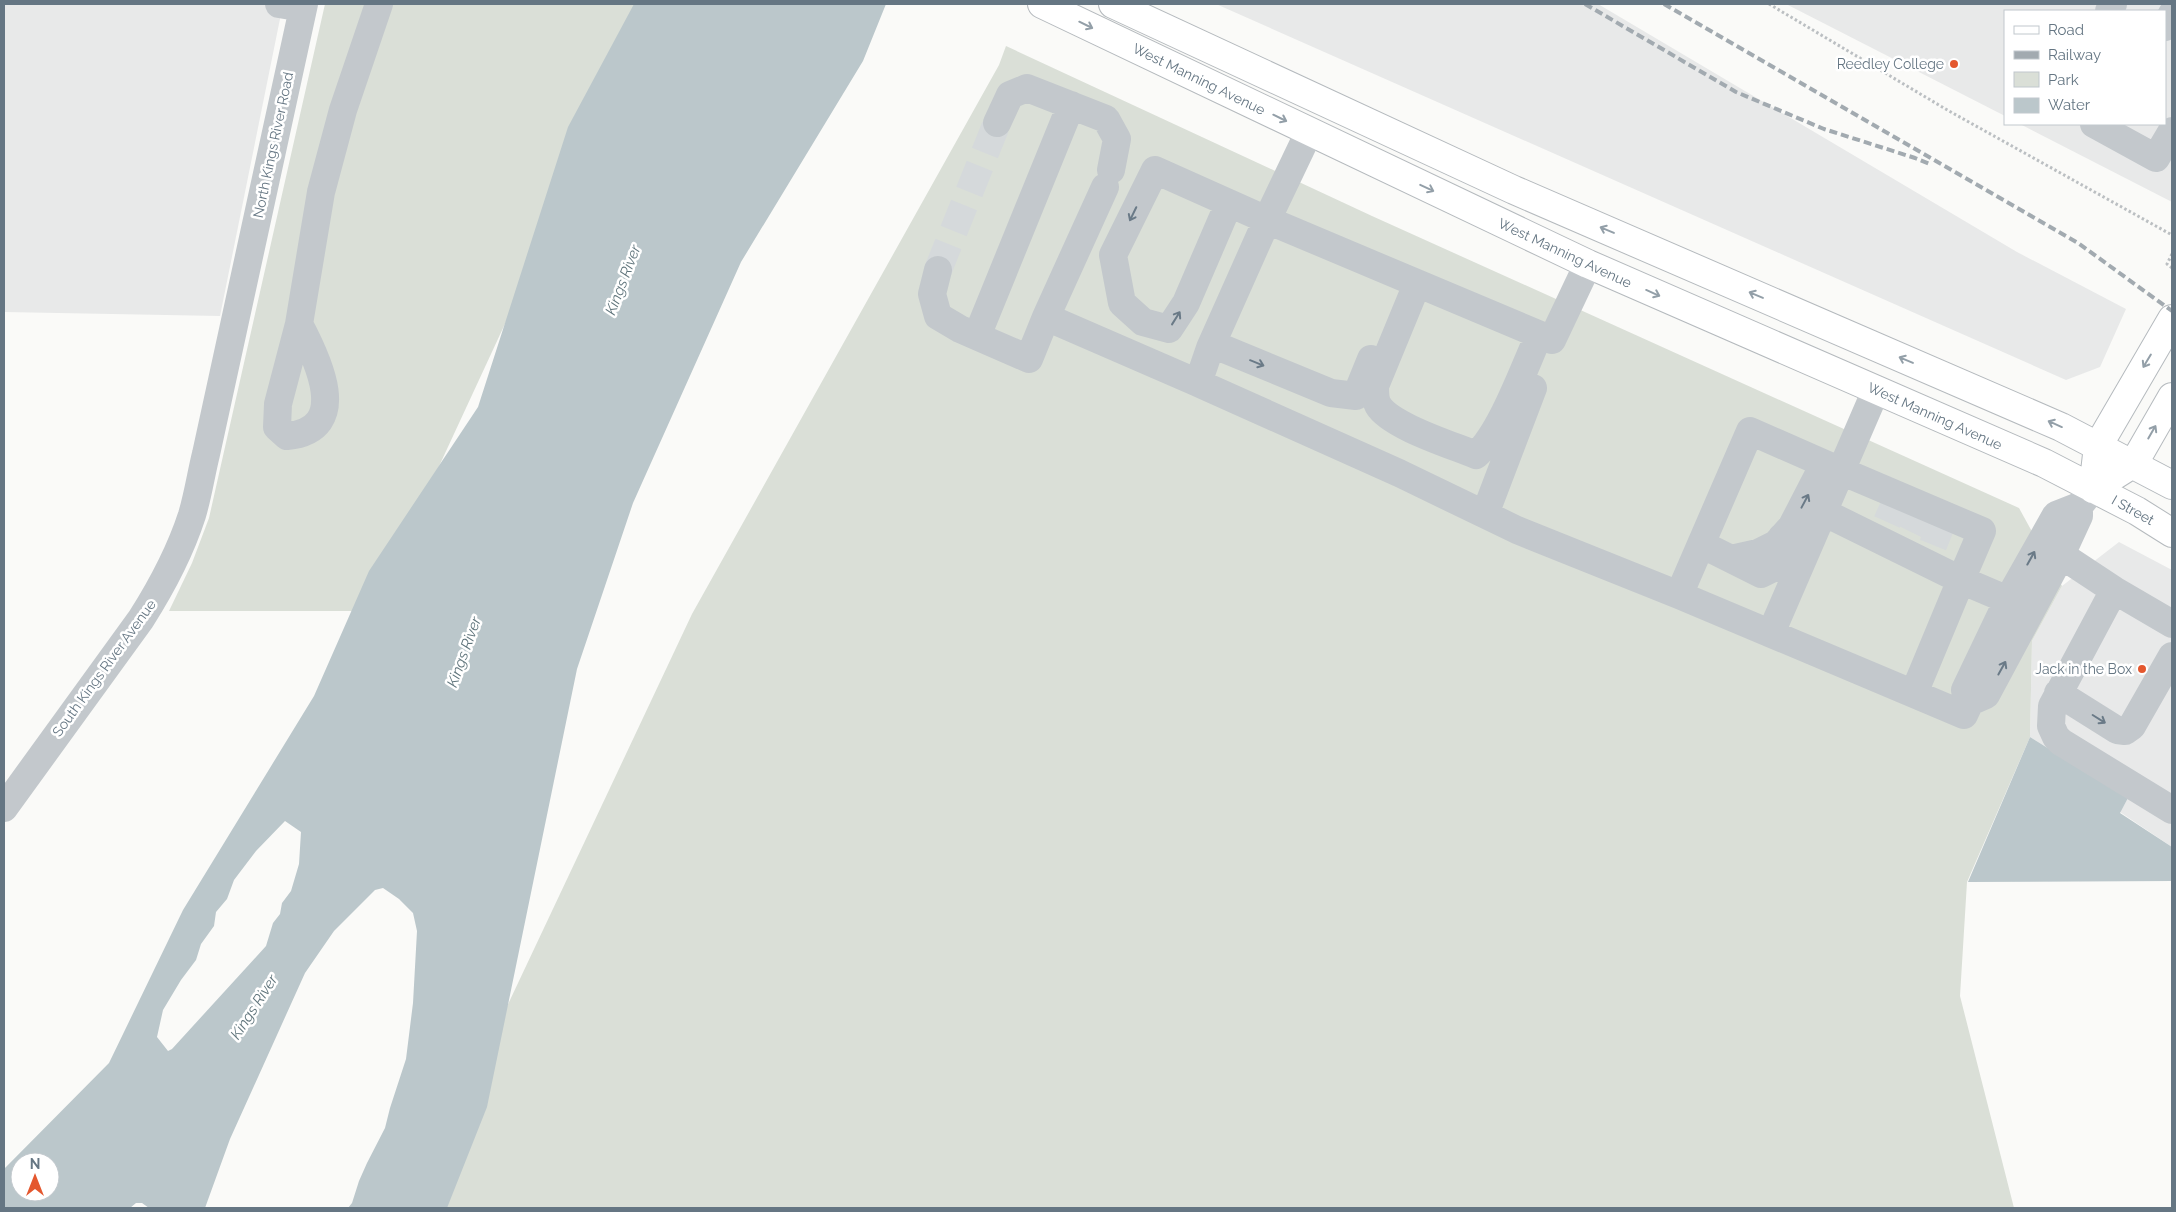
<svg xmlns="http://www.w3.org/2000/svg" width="2176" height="1212" viewBox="0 0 2176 1212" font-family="Raleway,sans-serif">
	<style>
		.built { fill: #e8e9e9 }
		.green { fill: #dadfd7 }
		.water { fill: #bbc7cb; fill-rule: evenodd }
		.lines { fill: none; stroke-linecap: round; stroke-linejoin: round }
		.minor-tunnel { stroke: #d5d9db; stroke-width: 28; stroke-dasharray: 28 14; stroke-linecap: butt }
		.major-casing { stroke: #b5babe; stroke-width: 30 }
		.path { stroke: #bbbfc2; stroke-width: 3; stroke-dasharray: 2.5 2.5; stroke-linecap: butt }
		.minor { stroke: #c3c8cc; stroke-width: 28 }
		.major { stroke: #fff; stroke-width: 28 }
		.rail { stroke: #a2aab0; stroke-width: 4; stroke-dasharray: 8 4; stroke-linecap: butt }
		.oneway { stroke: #939fa8 }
		.oneway2 { stroke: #6a7a87 }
		.poi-dot { fill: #e4572e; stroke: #fff; stroke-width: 2 }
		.labels { text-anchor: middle; stroke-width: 5; stroke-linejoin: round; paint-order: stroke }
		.poi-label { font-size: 14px; fill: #657683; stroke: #fff; text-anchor: end }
		.street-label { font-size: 14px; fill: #657683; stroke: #fff }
		.water-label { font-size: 15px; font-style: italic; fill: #60757c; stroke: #fff }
	</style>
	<rect width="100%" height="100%" fill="#fafaf8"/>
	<path class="built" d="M 4,4 L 283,4 L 220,316 L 4,312 Z
		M 1216,4 L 1598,4 L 2017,252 L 2126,309 L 2100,367 L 2066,380 Z
		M 1786,4 L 2172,4 L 2172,202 L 2020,124 L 2165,124 L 2165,11 L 2005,11 L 2005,116 Z
		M 2119,542 L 2172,570 L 2172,847 L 2120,812 L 2128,798 L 2030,737 L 2032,641 L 2062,586 Z"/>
	<path class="green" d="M 325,4 L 653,4 L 372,611 L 169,611 L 192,563 L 209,518 Z
		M 1006,46 L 1372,216 L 2019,508 L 2062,586 L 2032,641 L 2030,737 L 1967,882 L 1960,996 L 2014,1208 L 412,1208 L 692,614 L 999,65 Z"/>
	<path class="water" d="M 634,4 L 886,4 L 863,61 L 741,262 L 633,503 L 577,669 L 487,1107 L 447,1208 L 348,1208 L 352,1203 L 359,1181 L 367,1163 L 385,1128 L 390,1108 L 406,1059 L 413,1003 L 417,931 L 413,913 L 399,899 L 383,888 L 375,890 L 334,931 L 305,973 L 230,1139 L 205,1208 L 149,1208 L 142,1203 L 136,1203 L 130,1208 L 4,1208 L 4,1169 L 109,1063 L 183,910 L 314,696 L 369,571 L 478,407 L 568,127 ZM 285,821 L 301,832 L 299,864 L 291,891 L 282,903 L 280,914 L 273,923 L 266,946 L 172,1049 L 168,1051 L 157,1037 L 163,1010 L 181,980 L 196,960 L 201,944 L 214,926 L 216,912 L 227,899 L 234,880 L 256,851 ZM 20,1162 L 50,1162 L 50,1192 L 20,1192 Z
		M 2030,737 L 2128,798 L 2120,813 L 2172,847 L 2172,881 L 1968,882 Z"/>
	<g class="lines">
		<path class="minor-tunnel" d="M 938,270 L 997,123
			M 1887,522 L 1896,502
			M 1911,532 L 1921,512
			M 1933,545 L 1943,520"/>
		<g class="major-casing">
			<path id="major" d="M 1042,4 L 1588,264 L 2044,463 L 2137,511 L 2172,533
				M 1113,4 L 1514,190 L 2061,427 L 2172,485
				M 2093,489 L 2098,446 L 2172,319
				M 2093,489 L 2134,463 L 2172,397"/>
		</g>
		<path class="path" d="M 1769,4 L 1949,111 L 2172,235
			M 2172,254 L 2167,264 L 2172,268"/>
		<path class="minor" d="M 279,4 L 303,8
			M 2109,11 L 2113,4
			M 2165,27 L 2172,14
			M 997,123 L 1010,95 L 1027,88 L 1106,119 L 1117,139 L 1111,170
			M 2094,124 L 2156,158 L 2172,131
			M 1105,187 L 1046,317 L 1198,383
			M 1229,203 L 1186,303 L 1169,329 L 1143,322 L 1122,303 L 1113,255 L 1155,170 L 1267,220 L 1309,132
			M 1588,264 L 1552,340 L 1267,220 L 1210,348 L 1198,383 L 1399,473 L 1517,530 L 1679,595 L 1964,715 L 1970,702 L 1986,695 L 2061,555 L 2079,516 L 2079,506 L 2093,489
			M 938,270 L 932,294 L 938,316 L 960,329 L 1029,359 L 1046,317
			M 1417,284 L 1375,386 C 1375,392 1375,400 1378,405 C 1390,426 1452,445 1476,455 C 1501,433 1524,368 1539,335
			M 299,324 C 317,358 353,430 287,436 L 277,427 L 278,404 L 299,324 L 321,192 L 343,110 L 379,4
			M 977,336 L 1071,105
			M 1212,344 L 1331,393 L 1356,396 L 1371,359
			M 1823,512 L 1961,580 L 1914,693
			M 1485,514 L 1533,388
			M 1701,544 L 1731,559 L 1758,553 L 1776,544 L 1792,526 L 1824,464
			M 2061,555 L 2114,590 L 2052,706 L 2051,726 L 2056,737 L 2061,742 L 2172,810
			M 1731,559 L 1761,574 L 1775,567 L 1782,537
			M 2114,590 L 2172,624
			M 1679,595 L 1750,431 L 1841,471 L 1876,390
			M 1771,633 L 1841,471 L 1982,531 L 1961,580 L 2008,600
			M 2058,693 L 2117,730 L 2125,731 L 2132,726 L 2172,656
			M 1970,702 L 1965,690 L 2008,600 L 2056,515 L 2079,506
			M 4,808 L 141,619 C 162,586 180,552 192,515 C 198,495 201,474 206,454 L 304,4"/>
		<use href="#major" class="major"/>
		<path class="rail" d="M 1585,4 L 1736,92 L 1824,129 L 1915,158 L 1930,164
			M 1664,4 L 2078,243 L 2172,311"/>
	</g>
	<defs><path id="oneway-shaft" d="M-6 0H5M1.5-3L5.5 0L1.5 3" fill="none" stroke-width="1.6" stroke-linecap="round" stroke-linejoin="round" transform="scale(1.25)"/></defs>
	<g class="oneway">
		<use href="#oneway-shaft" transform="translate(1086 25) rotate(26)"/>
		<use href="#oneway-shaft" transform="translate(1280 118) rotate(26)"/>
		<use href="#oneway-shaft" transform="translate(1427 188) rotate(25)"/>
		<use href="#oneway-shaft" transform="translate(1607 230) rotate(-157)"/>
		<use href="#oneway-shaft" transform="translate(1653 293) rotate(24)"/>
		<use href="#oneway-shaft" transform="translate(1756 295) rotate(-157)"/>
		<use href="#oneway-shaft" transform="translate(1906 360) rotate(-157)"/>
		<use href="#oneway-shaft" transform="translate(2147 361) rotate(121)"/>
		<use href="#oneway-shaft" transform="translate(2055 424) rotate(-156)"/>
		<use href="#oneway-shaft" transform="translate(2152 432) rotate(-60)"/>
	</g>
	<g class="oneway2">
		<use href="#oneway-shaft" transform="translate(1133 214) rotate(116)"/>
		<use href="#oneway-shaft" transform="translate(1176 318) rotate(-58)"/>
		<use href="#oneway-shaft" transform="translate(1257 363) rotate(22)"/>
		<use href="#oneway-shaft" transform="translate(1805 501) rotate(-62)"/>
		<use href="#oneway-shaft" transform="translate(2031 558) rotate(-61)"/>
		<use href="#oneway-shaft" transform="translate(2002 668) rotate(-61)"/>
		<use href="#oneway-shaft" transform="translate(2099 719) rotate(32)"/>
	</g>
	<g class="poi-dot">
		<circle cx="1954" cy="64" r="5"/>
		<circle cx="2142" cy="669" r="5"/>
	</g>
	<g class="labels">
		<g class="poi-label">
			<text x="1944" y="69">Reedley College</text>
			<text x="2132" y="674">Jack in the Box</text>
		</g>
		<g class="street-label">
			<text transform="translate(1199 79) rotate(26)" y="5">West Manning Avenue</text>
			<text transform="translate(273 145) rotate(-78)" y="5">North Kings River Road</text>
			<text transform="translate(1565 253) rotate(25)" y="5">West Manning Avenue</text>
			<text transform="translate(1935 416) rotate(24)" y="5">West Manning Avenue</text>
			<text transform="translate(2133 510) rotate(29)" y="5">I Street</text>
			<text transform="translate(104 668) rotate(-54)" y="5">South Kings River Avenue</text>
		</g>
		<g class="water-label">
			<text transform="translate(623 280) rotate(-69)" y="5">Kings River</text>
			<text transform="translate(464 652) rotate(-70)" y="5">Kings River</text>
			<text transform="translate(254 1007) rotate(-57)" y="5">Kings River</text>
		</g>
	</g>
	<rect width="2176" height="1212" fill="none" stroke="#657683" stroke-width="10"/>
	<rect x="2004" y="10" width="162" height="115" fill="#ffffff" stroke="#c1c8cd"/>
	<rect x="2014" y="26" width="25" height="8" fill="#ffffff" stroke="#c1c8cd"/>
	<text x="2048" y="35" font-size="15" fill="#657683">Road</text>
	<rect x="2014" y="51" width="25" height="8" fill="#a2aab0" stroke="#c1c8cd"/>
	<text x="2048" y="60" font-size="15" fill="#657683">Railway</text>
	<rect x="2014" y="72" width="25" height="15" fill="#dadfd7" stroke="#c1c8cd"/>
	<text x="2048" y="85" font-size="15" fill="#657683">Park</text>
	<rect x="2014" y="98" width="25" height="15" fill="#bbc7cb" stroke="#c1c8cd"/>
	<text x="2048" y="110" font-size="15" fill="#657683">Water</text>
	<g transform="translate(35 1177)"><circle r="24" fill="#ffffff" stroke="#c1c8cd"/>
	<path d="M0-4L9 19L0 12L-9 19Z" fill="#e4572e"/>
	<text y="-8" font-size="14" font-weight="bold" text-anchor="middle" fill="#657683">N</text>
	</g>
</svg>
